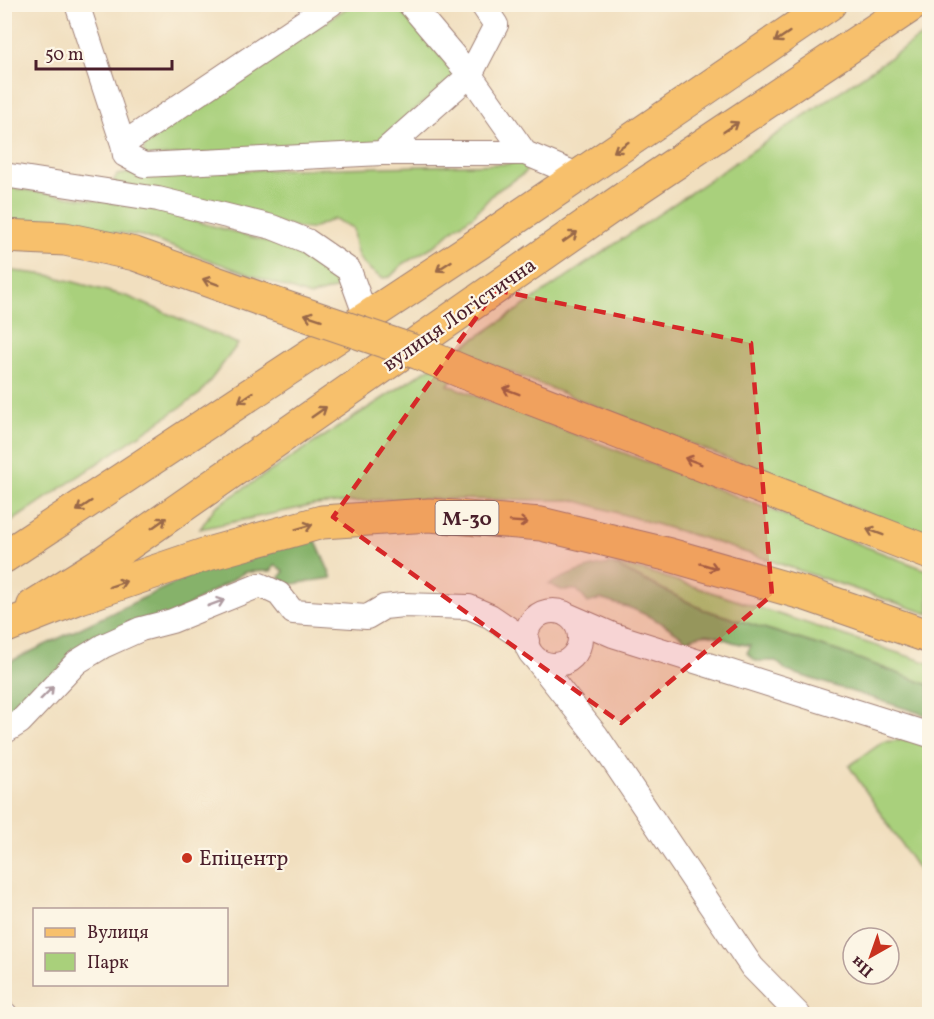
<svg xmlns="http://www.w3.org/2000/svg" width="934" height="1019" viewBox="0 0 934 1019" font-family="Vollkorn,serif">
	<style>
		.green { fill: #a9d07b; stroke: #7a7853; stroke-width: 1.5 }
		.forest { fill: #86b26b; stroke: #68684b; stroke-width: 1.5 }
		.lines { fill: none; stroke-linecap: round; stroke-linejoin: round }
		.minor-casing { stroke: #9e7f75; stroke-width: 26 }
		.major-casing { stroke: #9e7f75; stroke-width: 34 }
		.highway-casing { stroke: #9e7f75; stroke-width: 35 }
		.minor { stroke: #fff; stroke-width: 24 }
		.major { stroke: #f7c06c; stroke-width: 32 }
		.highway { stroke: #f7c06c; stroke-width: 33 }
		.highway-bridge-casing { stroke: #9e7f75; stroke-width: 35; stroke-linecap: butt }
		.highway-bridge { stroke: #f7c06c; stroke-width: 33 }
		.oneway { stroke: #986748 }
		.oneway2 { stroke: #ae9aa0 }
		.marked { fill: #d62828; fill-opacity: 0.2; stroke: #d62828; stroke-width: 4.5; stroke-dasharray: 12 8; stroke-linejoin: round }
		.poi-dot { fill: #c8321e; stroke: #fcf5e5; stroke-width: 2 }
		.labels { text-anchor: middle; stroke-width: 4.5; stroke-linejoin: round; paint-order: stroke }
		.shield { fill: #fcf5e5; stroke: #7f5f63; stroke-width: 1.5 }
		.shield-label { font-size: 20px; font-weight: bold; fill: #4a1f2b }
		.street-label { font-size: 21px; fill: #4a1f2b; stroke: #fcf5e5 }
		.poi-label { font-size: 21px; fill: #4a1f2b; stroke: #fcf5e5; text-anchor: start }
	</style>
	<rect width="100%" height="100%" fill="#fcf5e5"/>
	<filter id="ink" filterUnits="userSpaceOnUse"><feTurbulence type="fractalNoise" baseFrequency=".0167" numOctaves="2"/><feDisplacementMap in="SourceGraphic" scale="12" xChannelSelector="R" yChannelSelector="G"/><feConvolveMatrix kernelMatrix="1 2 1 2 8 2 1 2 1" color-interpolation-filters="sRGB"/></filter>
	<filter id="wash" filterUnits="userSpaceOnUse"><feTurbulence type="fractalNoise" baseFrequency=".008" numOctaves="4" result="noise"/><feDisplacementMap in="SourceGraphic" scale="24" xChannelSelector="R" yChannelSelector="G"/><feGaussianBlur stdDeviation="1.35" result="paint"/><feColorMatrix in="noise" values="0 0 0 0 0 0 0 0 0 0 0 0 0 0 0 0 0 1.4 0 .05"/><feComposite in="paint" operator="in"/></filter>
	<g filter="url(#wash)">
		<rect width="100%" height="100%" fill="#f1dfbf"/>
		<path class="green" d="M 351,5 L 395,5 L 457,74 L 374,145 L 143,157 L 145,141 Z
			M 929,31 L 929,538 L 469,356 L 448,385 L 929,571 L 929,614 L 703,538 L 574,500 L 389,499 L 314,505 L 200,529 L 215,507 L 482,334 Z
			M 523,160 L 528,167 L 525,173 L 495,192 L 474,215 L 455,228 L 437,244 L 403,264 L 390,277 L 382,278 C 358,263 355,256 353,228 L 334,219 L 310,229 L 299,228 L 113,182 L 117,175 L 132,173 L 508,164 Z
			M 5,187 L 150,208 L 279,245 L 315,258 L 341,287 L 310,296 L 142,236 L 56,224 L 5,223 Z
			M 5,270 L 48,275 L 129,297 L 238,344 L 200,394 L 5,526 Z
			M 612,564 L 646,571 L 929,663 L 929,685 L 840,652 L 702,609 Z
			M 912,739 L 929,745 L 929,886 L 849,766 L 883,742 Z"/>
		<path class="forest" d="M 314,537 L 332,578 L 286,585 L 280,577 L 284,571 L 275,565 L 271,571 L 245,572 L 23,704 L 5,719 L 5,664 L 231,556 Z
			M 612,564 L 702,609 L 840,652 L 929,685 L 929,716 L 787,671 L 776,661 L 756,661 L 747,653 L 751,645 C 724,646 714,624 687,641 C 671,627 652,617 633,609 C 623,605 612,604 601,599 L 588,603 L 577,590 L 561,590 L 549,584 C 570,574 588,566 612,564 Z"/>
	</g>
	<g filter="url(#ink)">
		<g class="lines">
			<g class="minor-casing">
				<path id="minor" d="M 77,4 L 123,144 L 125,155 L 144,165 L 382,153 L 525,153
					M 410,4 L 470,75 L 525,153 L 580,176
					M 123,144 L 331,4
					M 382,153 L 470,75 L 496,25 L 482,4
					M 4,175 L 158,199 L 272,227 L 307,241 L 349,270 L 366,317
					M526 638a27 27 0 1 1 54 0a27 27 0 1 1-54 0Z
					M 567,615 L 613,635 L 930,735
					M 535,658 L 596,735 L 752,967 L 798,1014
					M 4,732 L 20,722 L 77,662 L 103,646 L 141,629 L 172,621 L 260,585 L 279,594 L 293,612 L 367,617 L 384,607 L 403,605 L 469,607 L 490,616 L 527,641
					M 4,1014 L 5,1014"/>
			</g>
			<g class="major-casing">
				<path id="major" d="M 4,557 L 493,234 L 830,4
					M 33,606 L 103,562 L 640,187 L 914,4"/>
			</g>
			<g class="highway-casing">
				<path id="highway" d="M 4,236 L 65,239 L 135,254 L 266,301
					M 466,373 L 930,553
					M 4,627 L 80,597 L 204,555 L 322,522 L 429,515 L 541,524 L 670,555 L 809,595 L 930,637"/>
			</g>
			<use href="#minor" class="minor"/>
			<use href="#major" class="major"/>
			<use href="#highway" class="highway"/>
			<g class="highway-bridge-casing">
				<path id="highway-bridge" d="M 266,301 L 419,353 L 466,373"/>
			</g>
			<use href="#highway-bridge" class="highway-bridge"/>
		</g>
		<defs><path id="oneway-shaft" d="M-6 0H5M1.5-3L5.5 0L1.5 3" fill="none" stroke-width="1.6" stroke-linecap="round" stroke-linejoin="round" transform="scale(1.5)"/></defs>
		<g class="oneway">
			<use href="#oneway-shaft" transform="translate(782 37) rotate(146)"/>
			<use href="#oneway-shaft" transform="translate(731 127) rotate(-34)"/>
			<use href="#oneway-shaft" transform="translate(621 147) rotate(146)"/>
			<use href="#oneway-shaft" transform="translate(570 237) rotate(-35)"/>
			<use href="#oneway-shaft" transform="translate(444 266) rotate(147)"/>
			<use href="#oneway-shaft" transform="translate(211 282) rotate(-160)"/>
			<use href="#oneway-shaft" transform="translate(313 317) rotate(-161)"/>
			<use href="#oneway-shaft" transform="translate(511 391) rotate(-159)"/>
			<use href="#oneway-shaft" transform="translate(246 397) rotate(146)"/>
			<use href="#oneway-shaft" transform="translate(319 412) rotate(-35)"/>
			<use href="#oneway-shaft" transform="translate(693 461) rotate(-159)"/>
			<use href="#oneway-shaft" transform="translate(84 506) rotate(146)"/>
			<use href="#oneway-shaft" transform="translate(519 522) rotate(4)"/>
			<use href="#oneway-shaft" transform="translate(159 523) rotate(-35)"/>
			<use href="#oneway-shaft" transform="translate(304 527) rotate(-16)"/>
			<use href="#oneway-shaft" transform="translate(875 532) rotate(-159)"/>
			<use href="#oneway-shaft" transform="translate(709 566) rotate(16)"/>
			<use href="#oneway-shaft" transform="translate(118 584) rotate(-19)"/>
		</g>
		<g class="oneway2">
			<use href="#oneway-shaft" transform="translate(216 603) rotate(-21)"/>
			<use href="#oneway-shaft" transform="translate(47 693) rotate(-45)"/>
		</g>
	</g>
	<path class="marked" d="M 496,290 L 751,343 L 772,595 L 621,723 L 333,517 Z"/>
	<circle class="poi-dot" cx="187" cy="858" r="6"/>
	<g class="labels">
		<rect class="shield" x="435.5" y="501" width="63" height="34" rx="4.5"/>
		<g class="shield-label">
			<text x="467" y="525">М-30</text>
		</g>
		<g class="street-label">
			<text transform="translate(459 314) rotate(-35)" y="7">вулиця Логістична</text>
		</g>
		<g class="poi-label">
			<text x="199" y="865">Епіцентр</text>
		</g>
	</g>
	<rect width="934" height="1019" fill="none" stroke="#fcf5e5" stroke-width="24"/>
	<rect x="33" y="908" width="195" height="78" fill="#fcf5e5" stroke="#b59f9b" stroke-width="1.5"/>
	<rect x="45" y="928" width="30" height="9" fill="#f7c06c" stroke="#b59f9b" stroke-width="1.5"/>
	<text x="87" y="938" font-size="18" fill="#4a1f2b">Вулиця</text>
	<rect x="45" y="953" width="30" height="18" fill="#a9d07b" stroke="#b59f9b" stroke-width="1.5"/>
	<text x="87" y="968" font-size="18" fill="#4a1f2b">Парк</text>
	<g transform="translate(871 956) rotate(220)"><circle r="28" fill="#fcf5e5" stroke="#b59f9b" stroke-width="1.5"/>
	<path d="M0-4.5L10 22L0 15L-10 22Z" fill="#c8321e"/>
	<text y="-9" font-size="16" font-weight="bold" text-anchor="middle" fill="#4a1f2b">Пн</text>
	</g>
	<path d="M36 60v9h136v-9" fill="none" stroke="#4a1f2b" stroke-width="3"/>
	<text x="45" y="60" font-size="18" fill="#4a1f2b" stroke="#fcf5e5" stroke-width="4.5" paint-order="stroke">50 m</text>
</svg>
